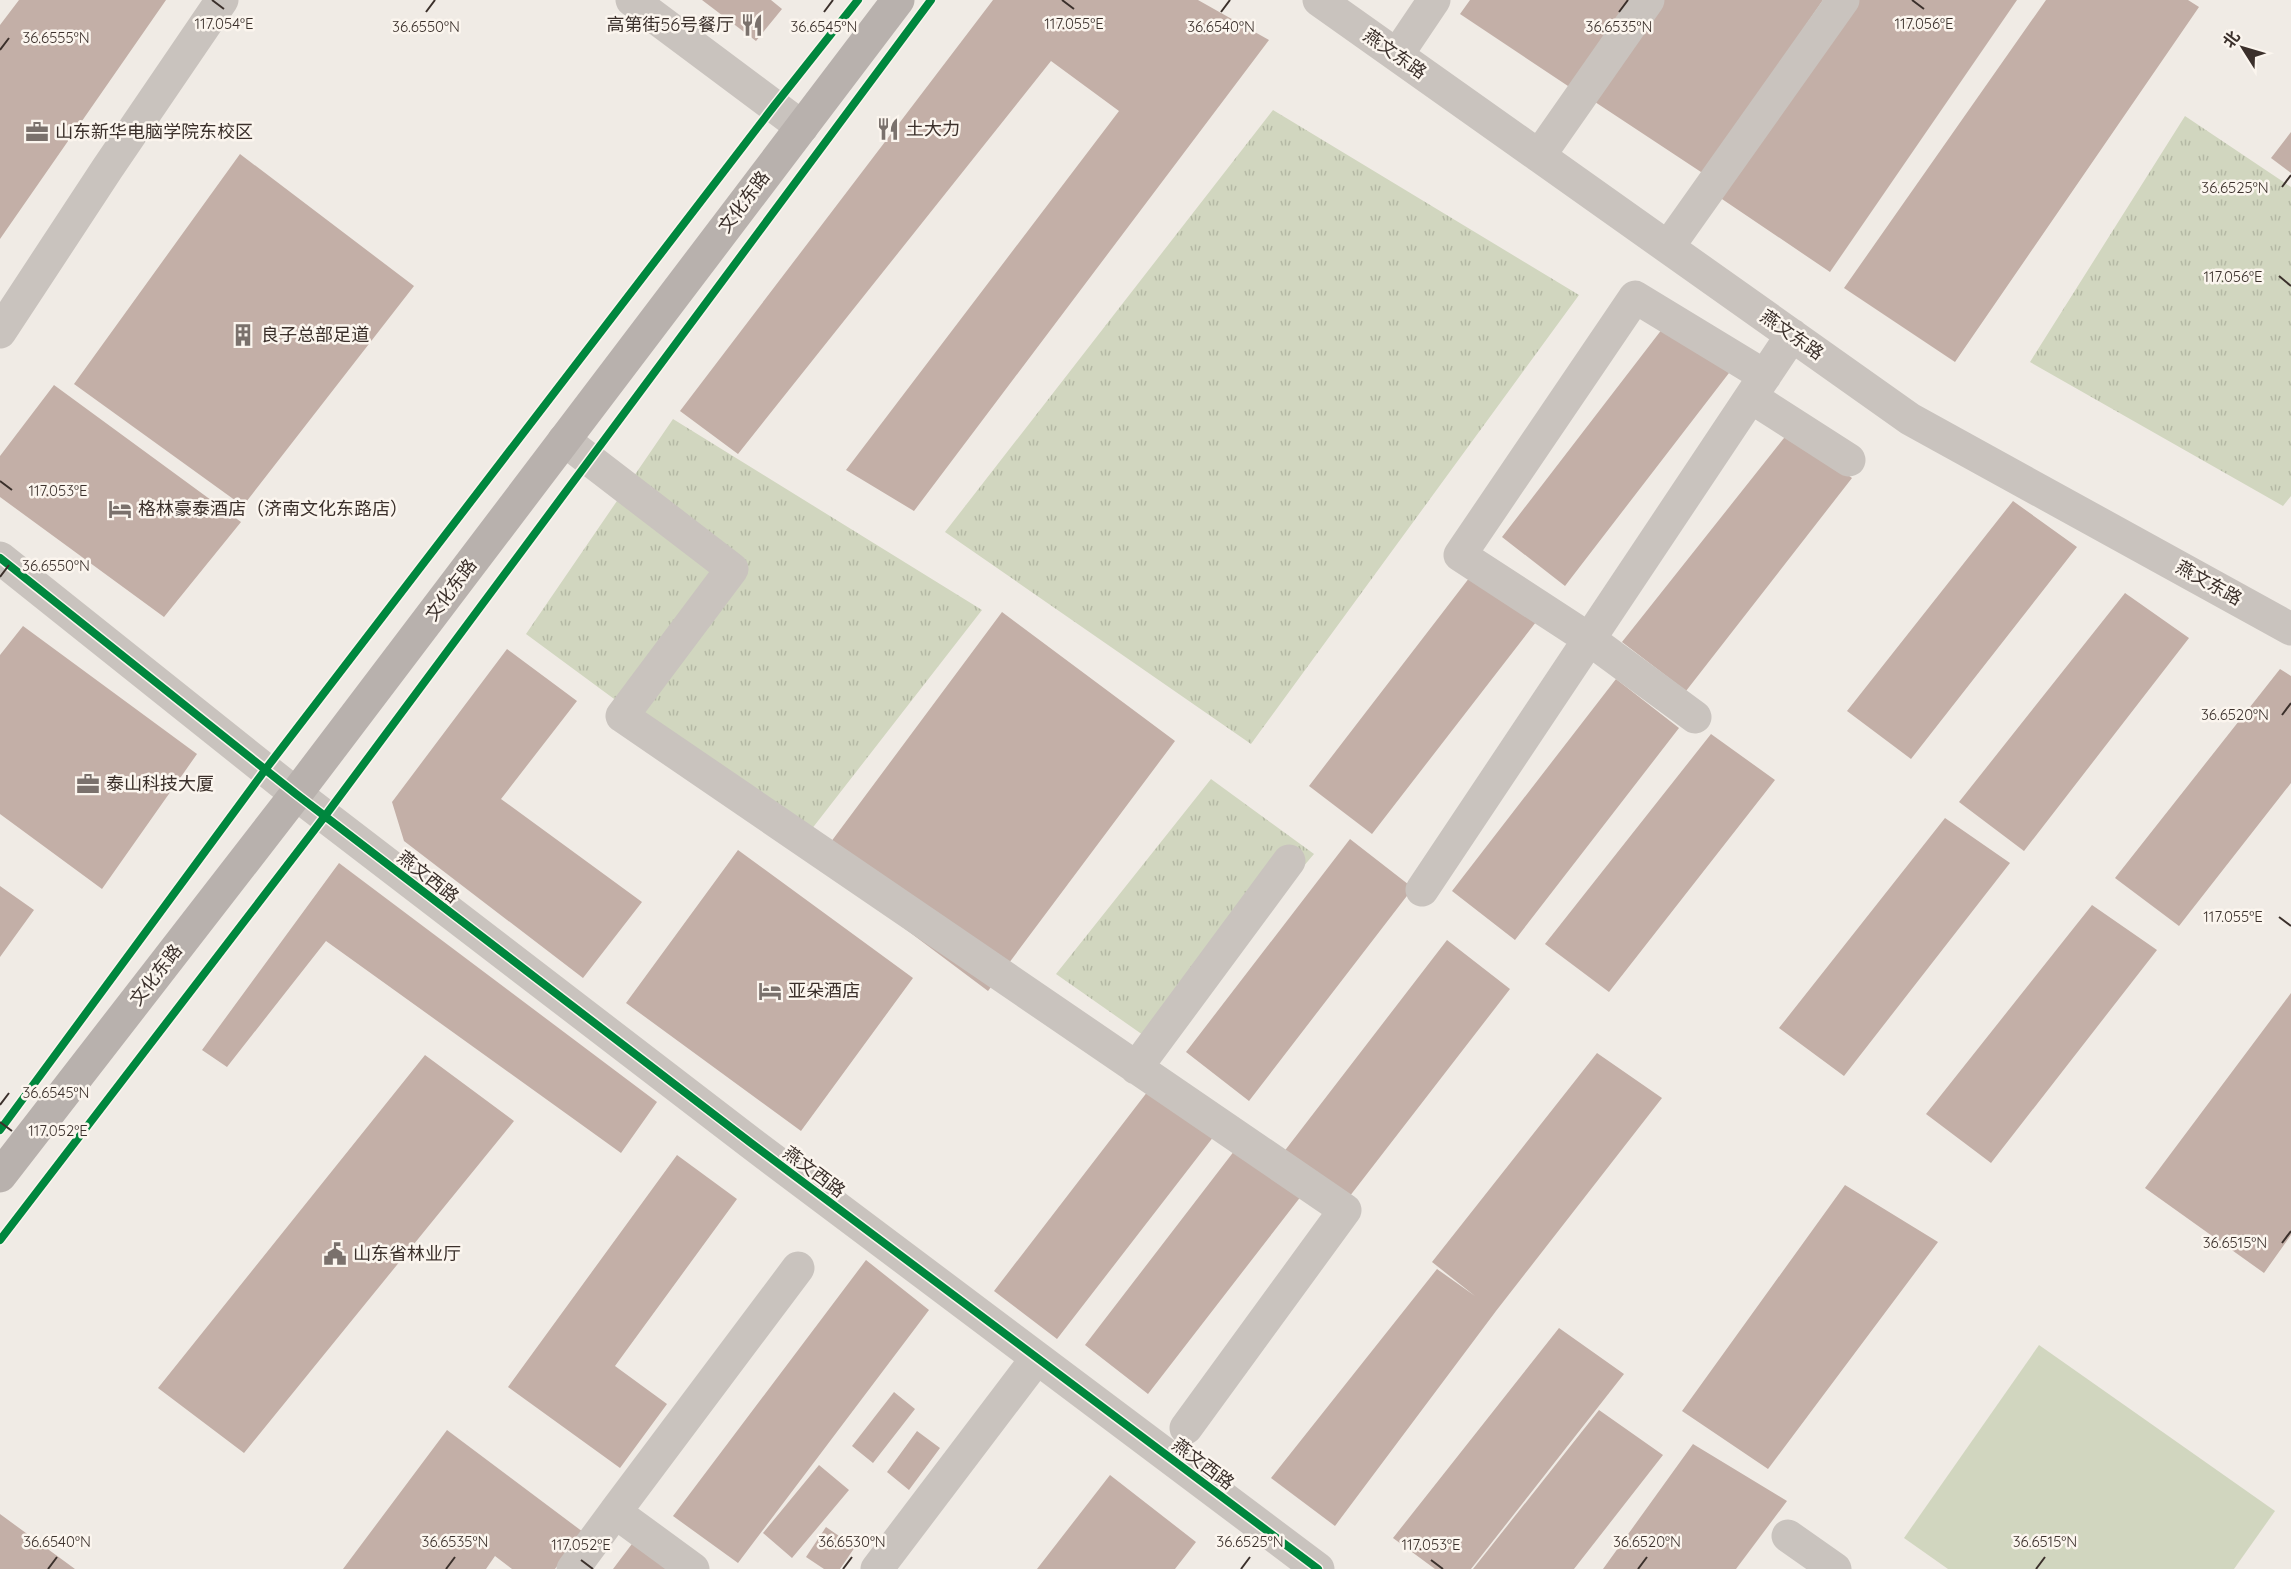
<svg xmlns="http://www.w3.org/2000/svg" width="2291" height="1569" viewBox="0 0 2291 1569" font-family="Quicksand,'Noto Sans SC',sans-serif">
	<style>
		.green { fill: #d1d6bf }
		.park { fill: url(#park-tufts) }
		.building { fill: #c3afa7 }
		.lines { fill: none; stroke-linecap: round; stroke-linejoin: round }
		.minor { stroke: #c9c3be; stroke-width: 33 }
		.major { stroke: #b8b1ad; stroke-width: 33 }
		.cycleway-casing { stroke: #fbf5ee; stroke-width: 11 }
		.cycleway { stroke: #00873e; stroke-width: 8 }
		.ticks { fill: none; stroke: #3b302b; stroke-width: 2 }
		.labels { text-anchor: middle; stroke-width: 5; stroke-linejoin: round; paint-order: stroke }
		.poi-label { font-size: 18px; fill: #3b302b; stroke: #fbf5ee; text-anchor: start }
		.street-label { font-size: 18px; fill: #3b302b; stroke: #fbf5ee }
		.ticks-label { font-size: 15px; text-anchor: middle; fill: #3b302b; stroke: #fbf5ee; stroke-width: 5; stroke-linejoin: round; paint-order: stroke }
	</style>
	<defs>
		<pattern id="park-tufts" width="24" height="20" patternUnits="userSpaceOnUse" patternTransform="scale(1.5)"><rect width="24" height="20" fill="#d1d6bf"/><path d="M3 7l-1-3M5 7V3M7 7l1-3M15 17l-1-3M17 17v-4M19 17l1-3" fill="none" stroke="#b4b8a4"/></pattern>
	</defs>
	<rect width="100%" height="100%" fill="#f0ebe5"/>
	<path class="green" d="M 2039,1345 L 2275,1511 L 2234,1569 L 1948,1569 L 1904,1538 Z"/>
	<path class="park" d="M 1273,110 L 1579,295 L 1251,744 L 945,532 Z
		M 2185,116 L 2291,187 L 2291,496 L 2283,506 L 2030,362 Z
		M 673,419 L 982,610 L 804,839 L 526,634 Z
		M 1211,779 L 1314,854 L 1153,1042 L 1056,974 Z"/>
	<path class="building" d="M 19,0 L 166,0 L 0,239 L 0,25 Z
		M 702,0 L 771,0 L 782,9 L 756,41 Z
		M 993,0 L 1198,0 L 1269,40 L 914,511 L 846,470 L 1119,111 L 1051,61 L 738,454 L 680,411 Z
		M 1470,0 L 1632,0 L 1571,88 L 1460,14 Z
		M 1662,0 L 1823,0 L 1704,174 L 1592,100 Z
		M 1858,0 L 2017,0 L 1830,272 L 1719,197 Z
		M 2046,0 L 2188,0 L 2199,7 L 1955,362 L 1844,288 Z
		M 2291,132 L 2291,173 L 2271,158 Z
		M 240,154 L 414,286 L 243,506 L 74,384 Z
		M 1666,324 L 1729,373 L 1565,586 L 1502,537 Z
		M 54,385 L 241,522 L 164,617 L 0,497 L 0,456 Z
		M 1788,433 L 1852,478 L 1686,691 L 1622,642 Z
		M 2013,501 L 2077,547 L 1911,759 L 1847,711 Z
		M 1473,573 L 1536,622 L 1372,834 L 1309,786 Z
		M 2125,593 L 2189,638 L 2024,851 L 1959,802 Z
		M 1002,612 L 1175,741 L 988,991 L 816,862 Z
		M 23,626 L 197,754 L 102,889 L 0,814 L 0,655 Z
		M 507,649 L 577,701 L 501,799 L 642,902 L 583,978 L 404,841 L 392,802 Z
		M 2280,669 L 2291,676 L 2291,783 L 2179,926 L 2115,878 Z
		M 1616,679 L 1679,728 L 1515,940 L 1452,891 Z
		M 1711,734 L 1775,780 L 1609,992 L 1545,944 Z
		M 1945,818 L 2010,863 L 1844,1076 L 1779,1028 Z
		M 1350,839 L 1413,888 L 1249,1101 L 1186,1052 Z
		M 738,850 L 913,978 L 801,1131 L 626,1003 Z
		M 339,863 L 657,1102 L 621,1153 L 326,941 L 227,1067 L 202,1050 Z
		M 0,886 L 34,910 L 0,957 Z
		M 2092,905 L 2157,950 L 1991,1163 L 1926,1114 Z
		M 1447,940 L 1510,989 L 1346,1201 L 1283,1153 Z
		M 2291,993 L 2291,1235 L 2264,1273 L 2145,1188 Z
		M 1597,1053 L 1662,1098 L 1496,1311 L 1335,1526 L 1271,1478 L 1437,1269 L 1475,1296 L 1432,1262 Z
		M 425,1055 L 514,1121 L 244,1453 L 158,1388 Z
		M 1158,1078 L 1221,1127 L 1057,1339 L 994,1291 Z
		M 1248,1133 L 1312,1182 L 1148,1394 L 1085,1345 Z
		M 677,1155 L 737,1199 L 615,1366 L 667,1404 L 620,1468 L 508,1387 Z
		M 1845,1185 L 1938,1242 L 1768,1469 L 1682,1411 Z
		M 866,1260 L 929,1310 L 738,1563 L 673,1516 Z
		M 1559,1328 L 1624,1374 L 1471,1569 L 1435,1569 L 1393,1538 Z
		M 894,1392 L 915,1409 L 873,1463 L 852,1446 Z
		M 1599,1410 L 1663,1455 L 1574,1569 L 1473,1569 Z
		M 447,1430 L 583,1532 L 555,1569 L 512,1569 L 495,1556 L 486,1569 L 343,1569 Z
		M 917,1431 L 940,1448 L 909,1490 L 887,1472 Z
		M 1693,1444 L 1787,1501 L 1736,1569 L 1603,1569 Z
		M 819,1465 L 849,1490 L 792,1558 L 763,1533 Z
		M 1110,1475 L 1196,1542 L 1175,1569 L 1037,1569 Z
		M 0,1514 L 75,1569 L 0,1569 Z
		M 647,1524 L 702,1569 L 613,1569 Z
		M 826,1527 L 855,1547 L 840,1569 L 824,1569 L 806,1557 Z"/>
	<g class="lines">
		<path class="minor" d="M 632,0 L 802,127
			M 1319,0 L 1910,419 L 2291,629
			M 1397,55 L 1434,0
			M 1539,156 L 1648,0
			M 1668,247 L 1843,0
			M 0,332 L 107,169 L 222,0
			M 1751,397 L 1849,460
			M 564,440 L 732,569 L 622,716 L 1345,1210 L 1186,1428
			M 0,558 L 296,794 L 751,1143 L 1318,1569
			M 1695,717 L 1589,639 L 1460,555 L 1635,297 L 1765,376
			M 1422,890 L 1792,335
			M 1136,1068 L 1289,861
			M 1788,1536 L 1835,1569
			M 573,1569 L 615,1512
			M 693,1569 L 615,1512 L 798,1268
			M 877,1569 L 1037,1358"/>
		<path class="major" d="M 0,1176 L 296,794 L 898,0"/>
		<g class="cycleway-casing">
			<path id="cycleway" d="M 0,558 L 296,794 L 751,1143 L 1318,1569
				M 0,1130 L 265,770 L 774,106 L 858,0
				M 0,1240 L 325,816 L 931,0"/>
		</g>
		<use href="#cycleway" class="cycleway"/>
	</g>
	<path class="ticks" d="M 212,0 L 224,9M 1062,0 L 1074,9M 1912,0 L 1924,9M 426,12 L 435,0M 824,12 L 833,0M 1221,12 L 1230,0M 1619,12 L 1628,0M 0,50 L 9,38M 2282,187 L 2291,175M 2279,276 L 2291,286M 0,481 L 12,490M 0,577 L 9,565M 2282,715 L 2291,703M 2279,917 L 2291,926M 0,1105 L 9,1093M 0,1122 L 12,1131M 2282,1243 L 2291,1231M 581,1560 L 593,1569M 1431,1560 L 1443,1569M 48,1569 L 57,1557M 446,1569 L 455,1557M 843,1569 L 852,1557M 1241,1569 L 1250,1557M 1638,1569 L 1647,1557M 2036,1569 L 2045,1557"/>
	<defs>
		<g id="restaurant-bare" transform="scale(1.8)"><path d="M-5-6h1v4h1v-4h1v4h1v-4h1v5L-1.5 .5V6h-2V.5L-5-1ZM5-6V6H3V1.5H1.5Q1.5-4 5-6Z" fill="#7a716c" stroke="#fbf5ee" stroke-width="2.5" paint-order="stroke"/></g>
		<g id="office-bare" transform="scale(1.8)"><path d="M-6-3h4V-5.5h4V-3h4V5H-6ZM-1-4.5V-3h2v-1.5ZM-6 0V1H6V0Z" fill="#7a716c" stroke="#fbf5ee" stroke-width="2.5" paint-order="stroke"/></g>
		<g id="building-bare" transform="scale(1.8)"><path d="M-4-6H4V6H1V3H-1V6H-4ZM-2.5-4.3h1.7v1.8h-1.7ZM.8-4.3h1.7v1.8H.8ZM-2.5-1h1.7V.8h-1.7ZM.8-1h1.7V.8H.8Z" fill="#7a716c" stroke="#fbf5ee" stroke-width="2.5" paint-order="stroke"/></g>
		<g id="hotel-bare" transform="scale(1.8)"><path d="M-6-4.5h1.5V1H6V5H4.5V3h-9V5H-6ZM-4 0a1.8 1.8 0 1 1 3.6 0ZM.5 0V-2.5h3Q6-2.5 6 0Z" fill="#7a716c" stroke="#fbf5ee" stroke-width="2.5" paint-order="stroke"/></g>
		<g id="civic-bare" transform="scale(1.8)"><path d="M-.6-6.5H3V-4.5H.6V-3L4-1V1h2V6H-6V1h2V-1L-.6-3ZM-1.2 2.5V6h2.4V2.5Z" fill="#7a716c" stroke="#fbf5ee" stroke-width="2.5" paint-order="stroke"/></g>
	</defs>
	<g fill-rule="evenodd">
		<use href="#restaurant-bare" x="752" y="25"/>
		<use href="#restaurant-bare" x="888" y="129"/>
		<use href="#office-bare" x="37" y="132"/>
		<use href="#building-bare" x="243" y="335"/>
		<use href="#hotel-bare" x="120" y="509"/>
		<use href="#office-bare" x="88" y="784"/>
		<use href="#hotel-bare" x="770" y="991"/>
		<use href="#civic-bare" x="335" y="1254"/>
	</g>
	<g class="labels">
		<g class="poi-label">
			<text x="734" y="31" text-anchor="end">高第街56号餐厅</text>
			<text x="906" y="135">土大力</text>
			<text x="55" y="138">山东新华电脑学院东校区</text>
			<text x="261" y="341">良子总部足道</text>
			<text x="138" y="515">格林豪泰酒店（济南文化东路店）</text>
			<text x="106" y="790">泰山科技大厦</text>
			<text x="788" y="997">亚朵酒店</text>
			<text x="353" y="1260">山东省林业厅</text>
		</g>
		<g class="street-label">
			<text transform="translate(1395 54) rotate(35)" y="6">燕文东路</text>
			<text transform="translate(744 202) rotate(-53)" y="6">文化东路</text>
			<text transform="translate(1792 335) rotate(35)" y="6">燕文东路</text>
			<text transform="translate(2209 583) rotate(29)" y="6">燕文东路</text>
			<text transform="translate(451 590) rotate(-53)" y="6">文化东路</text>
			<text transform="translate(428 877) rotate(38)" y="6">燕文西路</text>
			<text transform="translate(156 975) rotate(-52)" y="6">文化东路</text>
			<text transform="translate(814 1172) rotate(37)" y="6">燕文西路</text>
			<text transform="translate(1203 1464) rotate(37)" y="6">燕文西路</text>
		</g>
	</g>
	<g class="ticks-label">
		<text x="224" y="29">117.054°E</text>
		<text x="1074" y="29">117.055°E</text>
		<text x="1924" y="29">117.056°E</text>
		<text x="426" y="32">36.6550°N</text>
		<text x="824" y="32">36.6545°N</text>
		<text x="1221" y="32">36.6540°N</text>
		<text x="1619" y="32">36.6535°N</text>
		<text x="56" y="43">36.6555°N</text>
		<text x="2235" y="193">36.6525°N</text>
		<text x="2233" y="282">117.056°E</text>
		<text x="58" y="496">117.053°E</text>
		<text x="56" y="571">36.6550°N</text>
		<text x="2235" y="720">36.6520°N</text>
		<text x="2233" y="922">117.055°E</text>
		<text x="56" y="1098">36.6545°N</text>
		<text x="58" y="1136">117.052°E</text>
		<text x="2235" y="1248">36.6515°N</text>
		<text x="57" y="1547">36.6540°N</text>
		<text x="455" y="1547">36.6535°N</text>
		<text x="852" y="1547">36.6530°N</text>
		<text x="1250" y="1547">36.6525°N</text>
		<text x="1647" y="1547">36.6520°N</text>
		<text x="2045" y="1547">36.6515°N</text>
		<text x="581" y="1550">117.052°E</text>
		<text x="1431" y="1550">117.053°E</text>
	</g>
	<g transform="translate(2243 48) rotate(307)" stroke="#fbf5ee" stroke-width="4.5" paint-order="stroke">
	<path d="M0-4.5L10 22L0 15L-10 22Z" fill="#3b302b"/>
	<text y="-9" font-size="16" font-weight="bold" text-anchor="middle" fill="#3b302b">北</text>
	</g>
</svg>
